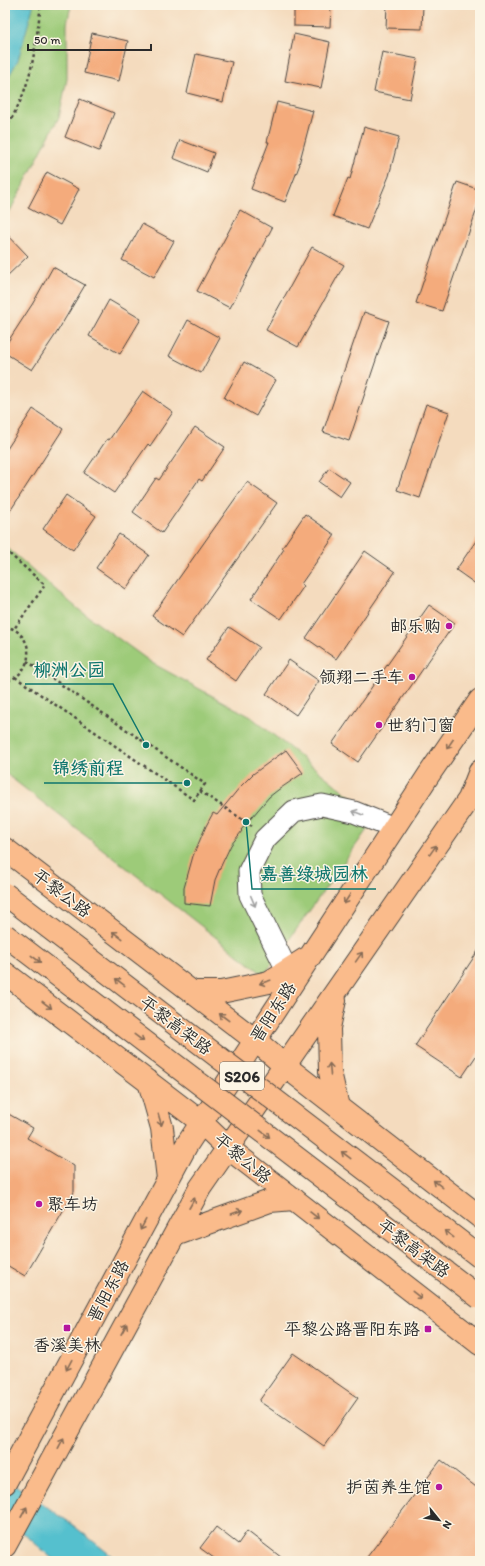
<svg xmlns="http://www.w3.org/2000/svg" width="485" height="1566" viewBox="0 0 485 1566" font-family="Itim,'LXGW WenKai TC',sans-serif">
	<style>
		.green { fill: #9dcb79; stroke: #647b52 }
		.water { fill: #54c0ce; stroke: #40767c }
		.building { fill: #f4ab7b }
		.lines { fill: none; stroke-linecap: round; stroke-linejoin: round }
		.minor-casing { stroke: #494541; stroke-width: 23 }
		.major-casing { stroke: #494541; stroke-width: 24 }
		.path { stroke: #494541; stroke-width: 2.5; stroke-dasharray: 3 3; stroke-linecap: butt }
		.minor { stroke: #fff; stroke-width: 21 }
		.major { stroke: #fabb8b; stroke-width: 22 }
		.highway-bridge-casing { stroke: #494541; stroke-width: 24; stroke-linecap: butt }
		.highway-bridge { stroke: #fabb8b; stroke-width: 22 }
		.oneway { stroke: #886c56 }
		.oneway2 { stroke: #a0a0a0 }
		.poi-dot { fill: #b5179e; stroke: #fcf5e5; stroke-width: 1.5 }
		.labels { text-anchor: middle; stroke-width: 3; stroke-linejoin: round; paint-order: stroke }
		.shield { fill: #fcf5e5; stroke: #6a6863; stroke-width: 1 }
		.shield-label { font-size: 16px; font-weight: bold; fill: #2b2b2b }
		.poi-label { font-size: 17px; fill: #2b2b2b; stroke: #fcf5e5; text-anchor: end }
		.street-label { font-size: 17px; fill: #2b2b2b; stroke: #fcf5e5 }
		.leader { fill: none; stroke: #0f766e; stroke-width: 1.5 }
		.callout-dot { fill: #0f766e; stroke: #fcf5e5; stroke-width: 1.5 }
		.callout-label { font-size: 18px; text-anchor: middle; font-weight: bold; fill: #0f766e; stroke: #fcf5e5; stroke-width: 3; stroke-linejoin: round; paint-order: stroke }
	</style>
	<rect width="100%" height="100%" fill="#fcf5e5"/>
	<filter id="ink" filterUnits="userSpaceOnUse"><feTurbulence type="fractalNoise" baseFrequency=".025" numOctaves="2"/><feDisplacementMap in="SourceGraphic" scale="8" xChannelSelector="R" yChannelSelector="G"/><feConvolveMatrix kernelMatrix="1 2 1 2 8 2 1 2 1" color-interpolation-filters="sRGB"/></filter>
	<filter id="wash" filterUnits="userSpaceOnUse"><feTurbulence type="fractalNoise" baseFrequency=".012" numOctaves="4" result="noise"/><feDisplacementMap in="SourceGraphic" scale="16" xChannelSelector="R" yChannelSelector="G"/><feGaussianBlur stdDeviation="0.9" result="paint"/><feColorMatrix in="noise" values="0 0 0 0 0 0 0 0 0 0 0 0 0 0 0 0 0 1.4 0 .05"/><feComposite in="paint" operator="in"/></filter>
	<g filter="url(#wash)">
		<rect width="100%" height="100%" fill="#f4dbbe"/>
		<path class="green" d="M 5,5 L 71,5 L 67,24 L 67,79 L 59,117 L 10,211 L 5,214 Z
			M 5,546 L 78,609 L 152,663 L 251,717 L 376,817 L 264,975 L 5,773 Z"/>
		<path class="water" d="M 5,5 L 33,5 L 33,7 L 18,60 L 5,83 Z
			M 5,1478 L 69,1522 L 118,1561 L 55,1561 L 5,1517 Z"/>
		<g id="blocks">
			<path class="building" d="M 294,5 L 331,5 L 330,27 L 294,26 Z
				M 387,5 L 423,5 L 422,29 L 386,28 Z
				M 92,33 L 128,41 L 119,81 L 84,73 Z
				M 294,34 L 330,42 L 321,88 L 285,81 Z
				M 382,52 L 418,59 L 410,99 L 374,92 Z
				M 196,54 L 232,62 L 223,102 L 187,93 Z
				M 80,99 L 114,113 L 99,151 L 65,137 Z
				M 277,102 L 313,111 L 299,164 L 300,164 L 285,202 L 251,189 L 269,142 L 267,142 Z
				M 364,127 L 399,137 L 389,176 L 367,229 L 333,216 L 348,178 L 350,179 Z
				M 180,140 L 214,153 L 207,172 L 173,158 Z
				M 47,172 L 79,189 L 60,225 L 28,208 Z
				M 457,182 L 480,190 L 480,200 L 442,311 L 416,303 Z
				M 240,210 L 272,228 L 230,308 L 197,291 Z
				M 142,224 L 174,241 L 154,277 L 122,260 Z
				M 5,232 L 28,256 L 5,278 Z
				M 312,247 L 344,265 L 298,347 L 266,330 Z
				M 53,267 L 85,285 L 56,334 L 32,370 L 5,353 L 5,346 L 33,303 Z
				M 109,300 L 141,319 L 120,354 L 89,336 Z
				M 364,312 L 389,321 L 349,441 L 323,432 Z
				M 188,320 L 220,338 L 201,373 L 169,356 Z
				M 244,362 L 276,380 L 256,416 L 224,398 Z
				M 143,391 L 173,412 L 150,446 L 148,444 L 114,493 L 84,473 L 107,439 L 109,440 Z
				M 426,404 L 449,412 L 420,498 L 397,490 Z
				M 33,409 L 63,429 L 5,519 L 5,452 Z
				M 195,427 L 225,447 L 202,481 L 199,479 L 162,533 L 133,512 L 156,478 L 159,480 Z
				M 329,468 L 350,482 L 340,497 L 319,482 Z
				M 247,482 L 277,503 L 182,637 L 152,616 Z
				M 66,495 L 96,516 L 73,550 L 43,529 Z
				M 305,514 L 335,535 L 301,584 L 304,586 L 281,619 L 251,599 L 284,549 L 282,548 Z
				M 119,534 L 149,555 L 126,589 L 96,568 Z
				M 480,535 L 480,587 L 456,570 Z
				M 365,551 L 395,572 L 336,659 L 306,638 Z
				M 429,605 L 455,623 L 358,762 L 332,744 Z
				M 229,627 L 259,647 L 236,681 L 206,660 Z
				M 289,660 L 319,681 L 296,715 L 266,694 Z
				M 286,750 L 303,773 L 278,790 L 269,797 L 241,830 L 242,831 L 231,845 L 220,868 L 215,880 L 210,906 L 184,903 L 184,888 L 193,856 L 206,826 L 213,813 L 217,815 L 240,787 L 253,774 Z
				M 480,948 L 480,1050 L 462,1077 L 415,1046 Z
				M 5,1112 L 33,1128 L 27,1138 L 74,1166 L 74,1192 L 25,1276 L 5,1264 Z
				M 293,1353 L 358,1398 L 324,1446 L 259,1401 Z
				M 441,1460 L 480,1490 L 480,1561 L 364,1561 Z
				M 216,1527 L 238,1544 L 247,1531 L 286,1561 L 218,1561 L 200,1548 Z"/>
		</g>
	</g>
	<g filter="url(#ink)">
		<use href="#blocks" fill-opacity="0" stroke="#494541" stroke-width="1"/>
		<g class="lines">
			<g class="minor-casing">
				<path id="minor" d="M 287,970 L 250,895 L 249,871 L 265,839 L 294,811 L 322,805 L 354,812 L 394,828"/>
			</g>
			<g class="major-casing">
				<path id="major" d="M 5,849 L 255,1040 L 285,1066 L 480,1217
					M 5,973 L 201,1122 L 228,1148 L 480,1344
					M 192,992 L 221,992 L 269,982 L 305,959
					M 335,1000 L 329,1028 L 330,1072 L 338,1107
					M 149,1082 L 162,1128 L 168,1179
					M 175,1235 L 270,1201 L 294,1199
					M 5,1483 L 186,1146 L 428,776 L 480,700
					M 5,1546 L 200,1188 L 469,799 L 480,771"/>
			</g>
			<path class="path" d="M 5,129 C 33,86 34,53 41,5
				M 5,550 L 45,585 L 14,629
				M 5,626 C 11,628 17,630 21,635 C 36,651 26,678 5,681
				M 15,677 L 194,800 L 205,784 L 27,661
				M 200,791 L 252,826"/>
			<use href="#minor" class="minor"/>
			<use href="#major" class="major"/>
			<g class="highway-bridge-casing">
				<path id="highway-bridge" d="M 5,894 L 480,1257
					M 5,935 L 480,1298"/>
			</g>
			<use href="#highway-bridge" class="highway-bridge"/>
		</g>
		<defs><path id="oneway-shaft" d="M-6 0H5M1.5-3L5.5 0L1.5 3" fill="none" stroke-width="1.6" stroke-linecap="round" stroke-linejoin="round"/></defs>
		<g class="oneway">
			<use href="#oneway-shaft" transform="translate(450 744) rotate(124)"/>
			<use href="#oneway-shaft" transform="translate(433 850) rotate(-55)"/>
			<use href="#oneway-shaft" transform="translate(347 899) rotate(123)"/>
			<use href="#oneway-shaft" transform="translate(117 935) rotate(-143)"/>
			<use href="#oneway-shaft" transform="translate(359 957) rotate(-55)"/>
			<use href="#oneway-shaft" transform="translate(36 959) rotate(37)"/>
			<use href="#oneway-shaft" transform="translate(120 982) rotate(-143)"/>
			<use href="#oneway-shaft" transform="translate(265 982) rotate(162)"/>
			<use href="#oneway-shaft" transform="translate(47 1005) rotate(37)"/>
			<use href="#oneway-shaft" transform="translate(224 1017) rotate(-143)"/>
			<use href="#oneway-shaft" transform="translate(139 1038) rotate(37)"/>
			<use href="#oneway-shaft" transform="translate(330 1069) rotate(-95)"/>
			<use href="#oneway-shaft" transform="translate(160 1120) rotate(74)"/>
			<use href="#oneway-shaft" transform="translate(265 1134) rotate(37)"/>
			<use href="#oneway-shaft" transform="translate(346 1155) rotate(-143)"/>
			<use href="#oneway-shaft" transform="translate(438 1184) rotate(-142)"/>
			<use href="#oneway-shaft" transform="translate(192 1203) rotate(-61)"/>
			<use href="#oneway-shaft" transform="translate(237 1212) rotate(-19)"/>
			<use href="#oneway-shaft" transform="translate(314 1215) rotate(38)"/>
			<use href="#oneway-shaft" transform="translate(143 1225) rotate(118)"/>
			<use href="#oneway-shaft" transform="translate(449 1234) rotate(-143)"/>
			<use href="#oneway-shaft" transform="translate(417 1295) rotate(38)"/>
			<use href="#oneway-shaft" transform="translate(124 1329) rotate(-61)"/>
			<use href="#oneway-shaft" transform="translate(69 1365) rotate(118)"/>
			<use href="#oneway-shaft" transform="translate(61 1443) rotate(-62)"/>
			<use href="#oneway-shaft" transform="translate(24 1512) rotate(-61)"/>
		</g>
		<g class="oneway2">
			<use href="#oneway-shaft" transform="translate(358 813) rotate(-159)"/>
			<use href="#oneway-shaft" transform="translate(253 901) rotate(67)"/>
		</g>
	</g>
	<g class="poi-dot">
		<circle cx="449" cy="626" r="4"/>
		<circle cx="412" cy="677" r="4"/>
		<circle cx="379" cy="725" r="4"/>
		<circle cx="39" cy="1204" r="4"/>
		<rect x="63" y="1324" width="8" height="8" rx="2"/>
		<rect x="424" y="1325" width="8" height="8" rx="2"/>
		<circle cx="439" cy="1487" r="4"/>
	</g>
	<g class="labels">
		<rect class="shield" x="220" y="1062" width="44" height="28" rx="3"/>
		<g class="shield-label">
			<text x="242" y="1082">S206</text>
		</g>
		<g class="poi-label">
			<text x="441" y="632">邮乐购</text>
			<text x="404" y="683">领翔二手车</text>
			<text x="387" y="731" text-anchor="start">世豹门窗</text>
			<text x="47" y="1210" text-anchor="start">聚车坊</text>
			<text x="420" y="1335">平黎公路晋阳东路</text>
			<text x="67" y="1351" text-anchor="middle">香溪美林</text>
			<text x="431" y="1493">护茵养生馆</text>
		</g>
		<g class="street-label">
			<text transform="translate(62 893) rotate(37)" y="6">平黎公路</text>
			<text transform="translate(273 1012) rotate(-57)" y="6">晋阳东路</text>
			<text transform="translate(176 1025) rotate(37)" y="6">平黎高架路</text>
			<text transform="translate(243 1158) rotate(40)" y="6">平黎公路</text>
			<text transform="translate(414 1248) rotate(37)" y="6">平黎高架路</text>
			<text transform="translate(108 1291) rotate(-62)" y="6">晋阳东路</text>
		</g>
	</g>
	<path class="leader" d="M146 745L113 684H25M187 783L132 783H44M246 822L252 889H376"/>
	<g class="callout-dot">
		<circle cx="146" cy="745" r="4"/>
		<circle cx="187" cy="783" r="4"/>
		<circle cx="246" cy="822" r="4"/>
	</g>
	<g class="callout-label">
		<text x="69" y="676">柳洲公园</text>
		<text x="88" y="774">锦绣前程</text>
		<text x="314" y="880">嘉善绿城园林</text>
	</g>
	<rect width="485" height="1566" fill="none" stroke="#fcf5e5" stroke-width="20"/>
	<g transform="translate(439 1520) rotate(120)" stroke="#fcf5e5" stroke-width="3" paint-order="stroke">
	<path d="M0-3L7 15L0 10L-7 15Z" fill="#2b2b2b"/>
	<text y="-6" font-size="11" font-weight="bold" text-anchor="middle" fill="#2b2b2b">N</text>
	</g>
	<path d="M28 44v6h123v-6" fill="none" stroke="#2b2b2b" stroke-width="2"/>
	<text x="34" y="44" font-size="12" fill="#2b2b2b" stroke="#fcf5e5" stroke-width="3" paint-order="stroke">50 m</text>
</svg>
